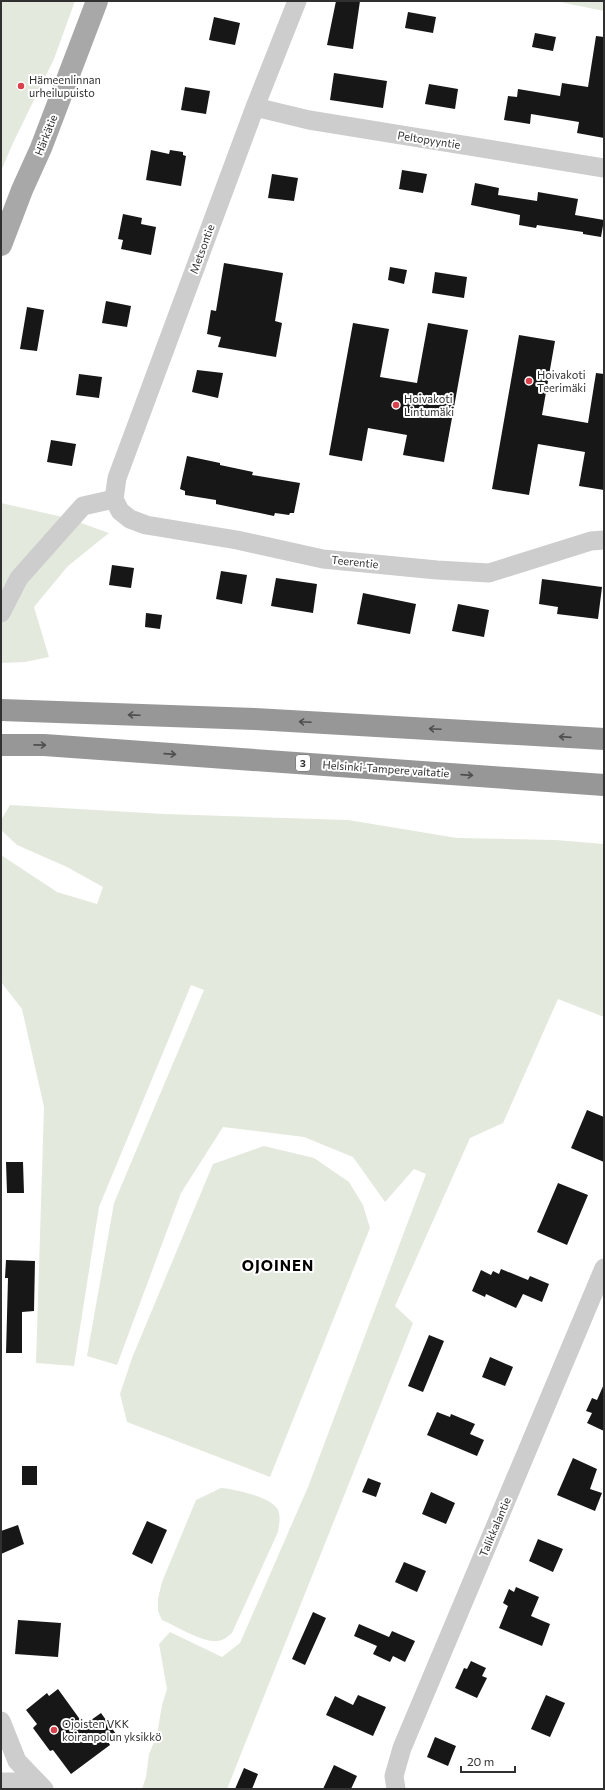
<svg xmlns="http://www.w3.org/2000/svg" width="605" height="1790" viewBox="0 0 605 1790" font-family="Commissioner,sans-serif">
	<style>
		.green { fill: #e4e9dd }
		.building { fill: #171717 }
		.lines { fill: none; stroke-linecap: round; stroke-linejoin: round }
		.minor { stroke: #cdcdcd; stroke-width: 19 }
		.major { stroke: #a8a8a8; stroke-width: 22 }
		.highway { stroke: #979797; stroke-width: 22 }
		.oneway { stroke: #4f4f4f }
		.poi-dot { fill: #d9414d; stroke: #fff; stroke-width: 1.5 }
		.labels { text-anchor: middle; stroke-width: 4; stroke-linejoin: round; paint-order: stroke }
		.shield { fill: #fff; stroke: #6e6e6e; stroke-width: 1 }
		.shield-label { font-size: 10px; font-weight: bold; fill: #303030 }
		.poi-label { font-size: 11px; fill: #303030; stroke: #fff; text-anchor: start }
		.street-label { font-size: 11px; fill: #303030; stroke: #fff }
		.district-label { font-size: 15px; font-weight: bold; letter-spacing: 1px; fill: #000; stroke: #fff }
	</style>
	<rect width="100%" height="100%" fill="#fff"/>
	<path class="green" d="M 1,1 L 75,1 L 54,59 L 13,143 L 1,171 Z
		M 555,1 L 604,1 L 604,11 Z
		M 1,503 L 67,518 L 109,533 L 68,566 L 34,607 L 49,657 L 25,662 L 1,663 Z
		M 10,805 L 164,814 L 348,820 L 457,838 L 556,840 L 604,844 L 604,1017 L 558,999 L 503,1123 L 470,1138 L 395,1306 L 413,1323 L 227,1789 L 142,1789 L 146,1777 L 149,1754 L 157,1735 L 162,1705 L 167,1689 L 159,1644 L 170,1632 L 222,1657 L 240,1643 L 308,1487 L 426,1174 L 414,1169 L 385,1202 L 353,1157 L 304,1137 L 223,1127 L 181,1193 L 117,1365 L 87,1356 L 114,1203 L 204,990 L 191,985 L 99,1207 L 74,1366 L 36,1363 L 44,1107 L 22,1009 L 1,982 L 1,855 L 57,892 L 97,904 L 103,887 L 67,867 L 17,845 L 1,830 L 1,820 Z
		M 264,1146 L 314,1158 L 349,1182 L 363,1205 L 370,1228 L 270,1477 L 127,1422 L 120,1394 L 132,1358 L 213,1164 Z
		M 221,1488 C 234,1489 272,1497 278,1510 C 281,1517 279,1525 278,1532 L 232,1633 C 227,1637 224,1640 218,1641 C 203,1643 176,1626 162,1620 L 158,1611 L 158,1599 L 162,1582 L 196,1500 Z"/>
	<path class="building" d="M 336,1 L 360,1 L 353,49 L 327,45 Z
		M 408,12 L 436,17 L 433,33 L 405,28 Z
		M 214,17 L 240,23 L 235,45 L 209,40 Z
		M 535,33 L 556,37 L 553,51 L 532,47 Z
		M 596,36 L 604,37 L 604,138 L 577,133 L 579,122 L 531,114 L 530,124 L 504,120 L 508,96 L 517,97 L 518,89 L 560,96 L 562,83 L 588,87 Z
		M 334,73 L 387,81 L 383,108 L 330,100 Z
		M 429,84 L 458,89 L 455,109 L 425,104 Z
		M 185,87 L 210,91 L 206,114 L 181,110 Z
		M 151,150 L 169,154 L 170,150 L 183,152 L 183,155 L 186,156 L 181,186 L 146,180 Z
		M 402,170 L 427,174 L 423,193 L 399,189 Z
		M 272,174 L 298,178 L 294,201 L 268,198 Z
		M 475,183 L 499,188 L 498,195 L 537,201 L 538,192 L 578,199 L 575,215 L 604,220 L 601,237 L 583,234 L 583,232 L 537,225 L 536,228 L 519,225 L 520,215 L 471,205 Z
		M 123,214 L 142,218 L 141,224 L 156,227 L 151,255 L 121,249 L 123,240 L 118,239 Z
		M 224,263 L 283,273 L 275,321 L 282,323 L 276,357 L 218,347 L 221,337 L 207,334 L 211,310 L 216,311 Z
		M 390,267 L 407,270 L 404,284 L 388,280 Z
		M 435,272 L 467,277 L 464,298 L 432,293 Z
		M 106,301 L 131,306 L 127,327 L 102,323 Z
		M 27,307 L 44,310 L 37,351 L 20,349 Z
		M 353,323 L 389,329 L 380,377 L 417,383 L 428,323 L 468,330 L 444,462 L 403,455 L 407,435 L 368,428 L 362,461 L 329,455 Z
		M 519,335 L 555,341 L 542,415 L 588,423 L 596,373 L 604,374 L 604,490 L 579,486 L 585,452 L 538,444 L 529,495 L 492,489 Z
		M 197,370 L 223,373 L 218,398 L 192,392 Z
		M 79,374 L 102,377 L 99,398 L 76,395 Z
		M 51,440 L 76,444 L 72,466 L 47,462 Z
		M 187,456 L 220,463 L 220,465 L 253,472 L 252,475 L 300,483 L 294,513 L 290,513 L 289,515 L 275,513 L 274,516 L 216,504 L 216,500 L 185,495 L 185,491 L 180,489 Z
		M 112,565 L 134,568 L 131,588 L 109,585 Z
		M 221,571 L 247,575 L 242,604 L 216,599 Z
		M 276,578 L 317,584 L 313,613 L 271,606 Z
		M 542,579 L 602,587 L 598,619 L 557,614 L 558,607 L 539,604 Z
		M 363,593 L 416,604 L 410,634 L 357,624 Z
		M 458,604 L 489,610 L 484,637 L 452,631 Z
		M 146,613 L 162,615 L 160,629 L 145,627 Z
		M 587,1110 L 604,1117 L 604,1162 L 571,1148 Z
		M 6,1162 L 23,1162 L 24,1193 L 7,1193 Z
		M 558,1183 L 588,1195 L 567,1245 L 537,1232 Z
		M 6,1260 L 35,1261 L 34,1311 L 22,1312 L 22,1353 L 6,1353 L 8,1278 L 5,1278 Z
		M 501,1269 L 528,1280 L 530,1276 L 549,1284 L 542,1302 L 523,1294 L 516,1308 L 486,1294 L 485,1297 L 472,1291 L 481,1270 L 491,1275 L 493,1271 L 499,1274 Z
		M 429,1335 L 444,1341 L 423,1392 L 408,1386 Z
		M 490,1357 L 513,1367 L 505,1386 L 482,1377 Z
		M 604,1384 L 604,1431 L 587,1423 L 592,1413 L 586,1411 L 592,1398 L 597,1400 Z
		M 437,1412 L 450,1417 L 451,1414 L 475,1424 L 470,1434 L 484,1440 L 477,1456 L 427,1435 Z
		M 573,1458 L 597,1469 L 590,1489 L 602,1493 L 595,1511 L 557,1495 Z
		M 22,1466 L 37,1466 L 37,1485 L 22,1485 Z
		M 368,1478 L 381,1483 L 376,1497 L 362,1492 Z
		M 431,1492 L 455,1503 L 446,1524 L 422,1514 Z
		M 147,1521 L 167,1530 L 152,1564 L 132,1554 Z
		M 18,1525 L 24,1544 L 1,1554 L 1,1531 Z
		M 538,1539 L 563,1549 L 553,1572 L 529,1561 Z
		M 404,1562 L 426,1571 L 417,1592 L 395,1582 Z
		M 516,1587 L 539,1597 L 531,1616 L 550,1624 L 542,1646 L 499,1628 L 508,1606 L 503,1603 L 509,1589 L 514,1592 Z
		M 313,1612 L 326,1618 L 305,1665 L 292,1659 Z
		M 18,1620 L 61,1623 L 58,1657 L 15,1654 Z
		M 359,1624 L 389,1637 L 392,1631 L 415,1641 L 405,1662 L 393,1656 L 390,1662 L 373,1654 L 377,1646 L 354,1636 Z
		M 471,1661 L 486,1668 L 482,1676 L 487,1678 L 477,1698 L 455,1688 L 464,1668 L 467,1669 Z
		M 58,1689 L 84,1725 L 101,1713 L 116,1734 L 107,1740 L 110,1745 L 71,1774 L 53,1750 L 50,1751 L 33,1728 L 37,1724 L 26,1710 L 47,1693 L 49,1696 Z
		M 358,1695 L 386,1707 L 373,1736 L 326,1715 L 335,1696 L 353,1705 Z
		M 546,1695 L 565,1703 L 550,1737 L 531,1729 Z
		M 435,1737 L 456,1746 L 448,1766 L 427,1757 Z
		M 334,1765 L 357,1776 L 351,1789 L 323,1789 Z
		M 244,1768 L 258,1774 L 252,1789 L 235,1789 Z"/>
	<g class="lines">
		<path class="minor" d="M 255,107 L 309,120 L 604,168
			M 114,499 L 117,478 L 255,107 L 297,1
			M 114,499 L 120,511 L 130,519 L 146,525 L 237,540 L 323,559 L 437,570 L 489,573 L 591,541 L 604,540
			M 1,613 L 19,578 L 83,506 L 114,499
			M 1,1721 L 17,1761 L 44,1789
			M 1,1782 L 37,1782
			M 396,1789 L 394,1776 L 402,1748 L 604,1268"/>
		<path class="major" d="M 1,245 L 22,190 L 41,148 L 97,1"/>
		<path class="highway" d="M 1,710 L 255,719 L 604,739
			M 1,745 L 44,745 L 604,785"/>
	</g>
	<defs><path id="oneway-shaft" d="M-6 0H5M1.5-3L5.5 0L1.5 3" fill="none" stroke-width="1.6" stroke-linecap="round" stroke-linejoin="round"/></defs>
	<g class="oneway">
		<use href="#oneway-shaft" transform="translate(134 715) rotate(-178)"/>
		<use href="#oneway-shaft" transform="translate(305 722) rotate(-177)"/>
		<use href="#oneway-shaft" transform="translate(435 729) rotate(-177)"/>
		<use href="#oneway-shaft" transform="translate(565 737) rotate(-176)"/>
		<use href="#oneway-shaft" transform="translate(40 745) rotate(1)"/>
		<use href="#oneway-shaft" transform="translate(170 754) rotate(4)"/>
		<use href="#oneway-shaft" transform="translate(467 775) rotate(4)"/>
	</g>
	<g class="poi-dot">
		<circle cx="21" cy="86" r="4"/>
		<circle cx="529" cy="381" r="4"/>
		<circle cx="396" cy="405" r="4"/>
		<circle cx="54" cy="1730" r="4"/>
	</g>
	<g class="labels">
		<rect class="shield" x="296" y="755" width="14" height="16" rx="3"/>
		<g class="shield-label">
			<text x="303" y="767">3</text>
		</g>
		<g class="poi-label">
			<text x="29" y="84">Hämeenlinnan<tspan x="29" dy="13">urheilupuisto</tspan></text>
			<text x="537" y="379">Hoivakoti<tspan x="537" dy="13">Teerimäki</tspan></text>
			<text x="404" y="403">Hoivakoti<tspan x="404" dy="13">Lintumäki</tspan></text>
			<text x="62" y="1728">Ojoisten VKK<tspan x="62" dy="13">koiranpolun yksikkö</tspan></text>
		</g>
		<g class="street-label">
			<text transform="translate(46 135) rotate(-68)" y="4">Härkätie</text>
			<text transform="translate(429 140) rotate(9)" y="4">Peltopyyntie</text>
			<text transform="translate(202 249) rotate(-70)" y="4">Metsontie</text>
			<text transform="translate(355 562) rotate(6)" y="4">Teerentie</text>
			<text transform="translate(386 769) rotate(4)" y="4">Helsinki-Tampere valtatie</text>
			<text transform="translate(495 1527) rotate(-67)" y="4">Talikkalantie</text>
		</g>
		<g class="district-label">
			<text x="278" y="1271">OJOINEN</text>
		</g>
	</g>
	<rect width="605" height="1790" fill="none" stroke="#303030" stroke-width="4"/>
	<path d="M461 1766v6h54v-6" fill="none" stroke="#303030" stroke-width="2"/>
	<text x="467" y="1766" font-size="12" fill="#303030" stroke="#ffffff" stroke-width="3" paint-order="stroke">20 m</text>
</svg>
